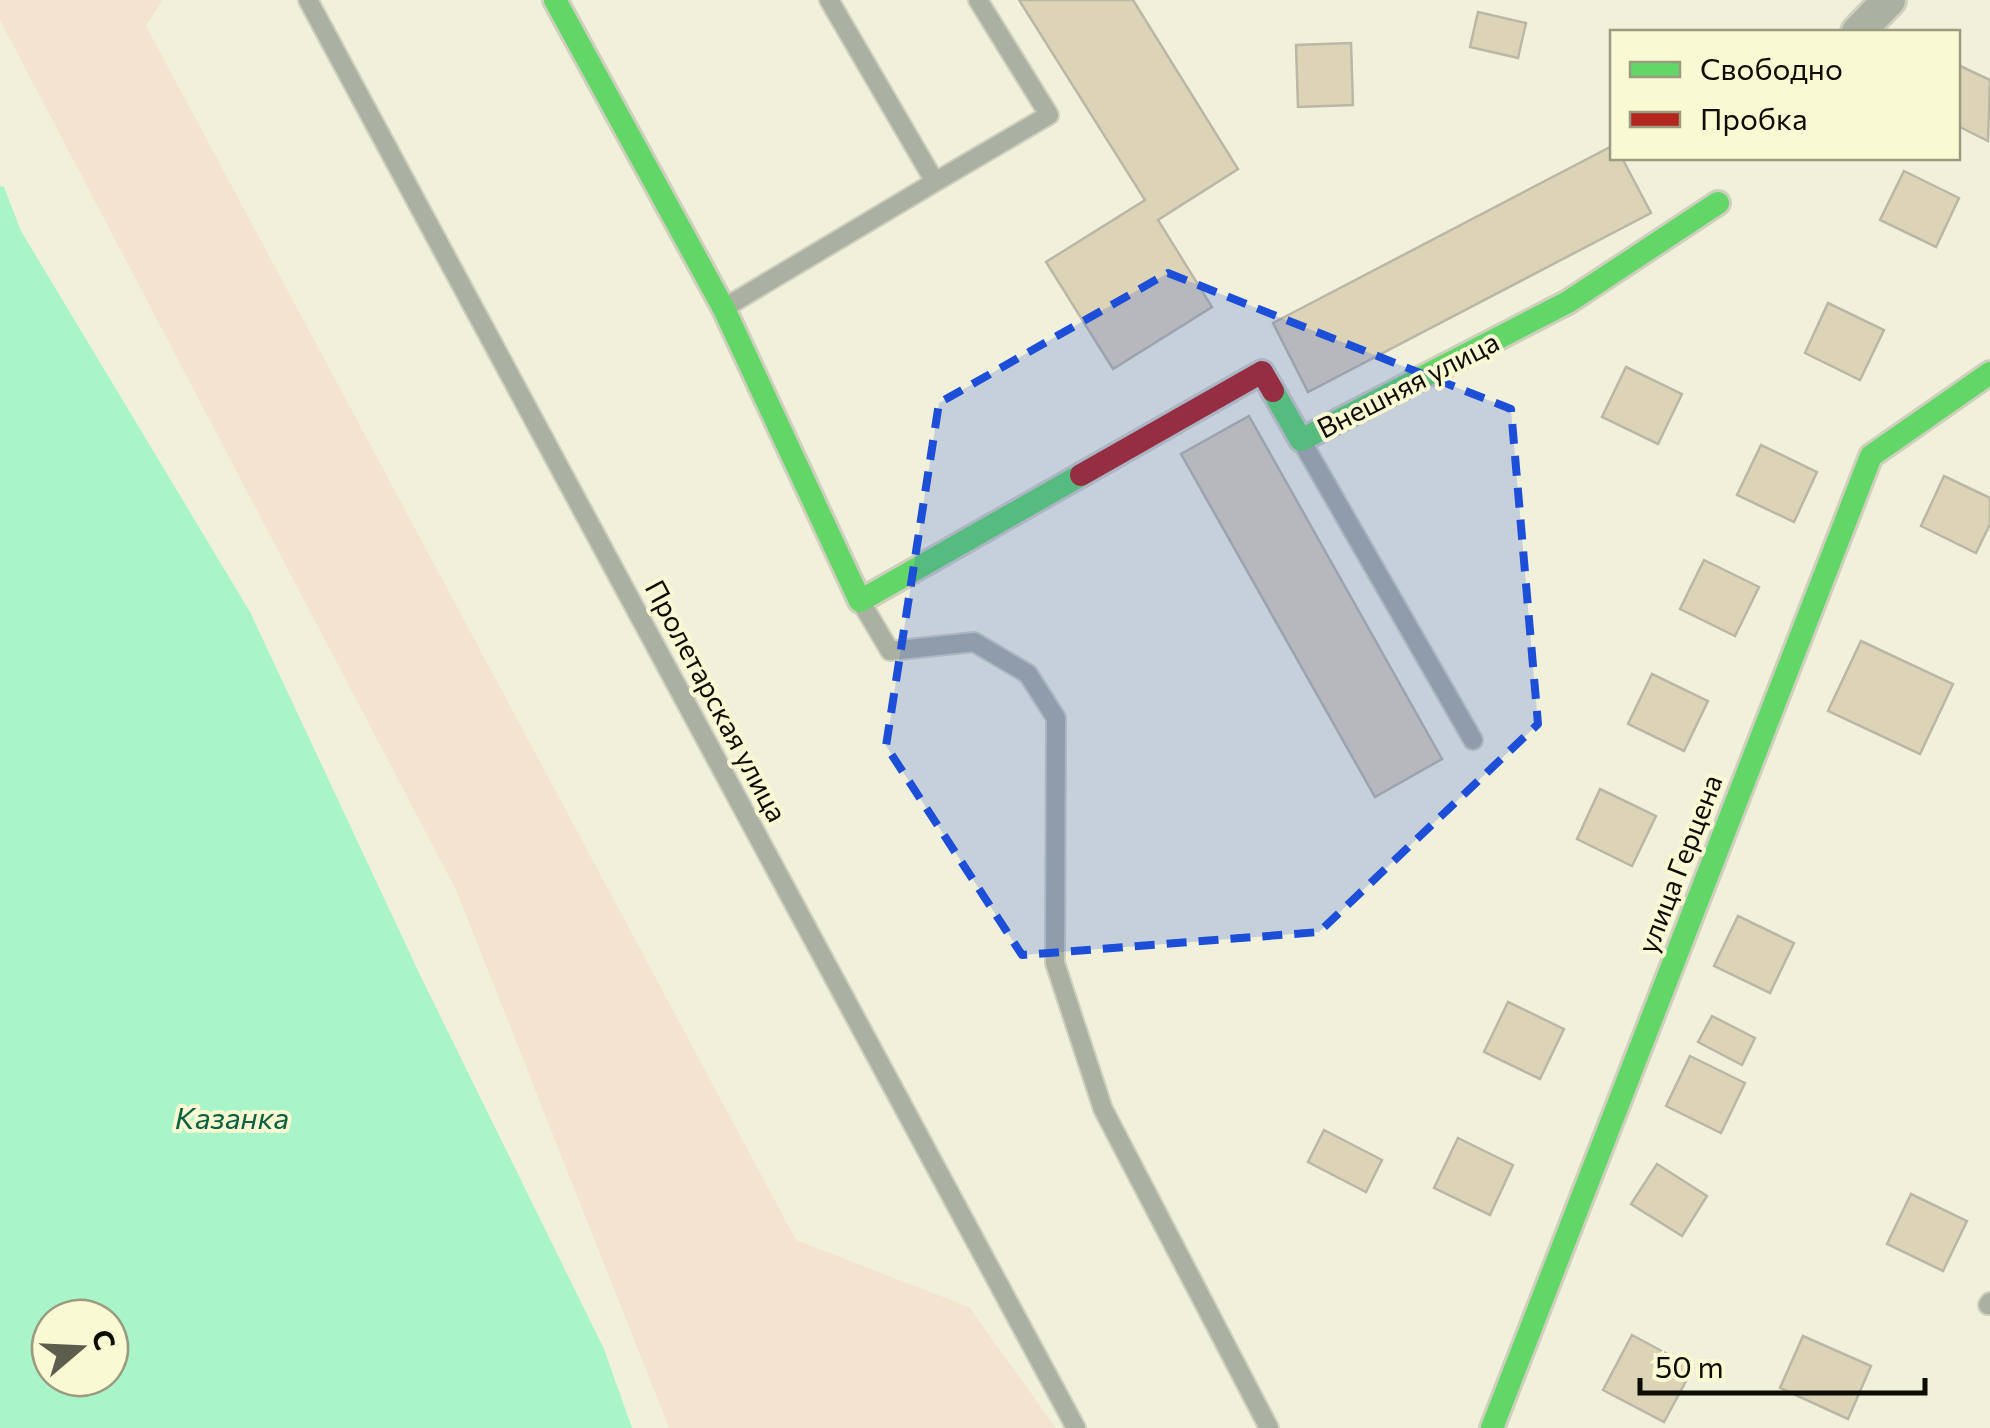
<svg xmlns="http://www.w3.org/2000/svg" width="1990" height="1428" viewBox="0 0 1990 1428" font-family="Commissioner,sans-serif">
	<style>
		.green { fill: #f4e3ce }
		.water { fill: #a9f4c9; fill-rule: evenodd }
		.building { fill: #ddd3b7; stroke: #bbb7a7; stroke-width: 2.5 }
		.lines { fill: none; stroke-linecap: round; stroke-linejoin: round }
		.lane-casing { stroke: #cfcfbe; stroke-width: 22 }
		.street-casing { stroke: #cfcfbe; stroke-width: 38 }
		.fast-casing { stroke: #cfcfbe; stroke-width: 28 }
		.jam-casing { stroke: #cfcfbe; stroke-width: 28 }
		.lane { stroke: #aab0a2; stroke-width: 18 }
		.street { stroke: #aab0a2; stroke-width: 32 }
		.fast { stroke: #63d668; stroke-width: 22 }
		.jam { stroke: #b3261e; stroke-width: 22 }
		.marked { fill: #1d4ed8; fill-opacity: 0.2; stroke: #1d4ed8; stroke-width: 8; stroke-dasharray: 20 12; stroke-linejoin: round }
		.labels { text-anchor: middle; stroke-width: 8; stroke-linejoin: round; paint-order: stroke }
		.street-label { font-size: 28px; fill: #0d0d02; stroke: #f9f9d3 }
		.water-label { font-size: 30px; font-style: italic; fill: #0a6140; stroke: #f9f9d3 }
	</style>
	<rect width="100%" height="100%" fill="#f1f1db"/>
	<path class="green" d="M 0,0 L 162,0 L 146,26 L 796,1240 L 969,1307 L 1056,1428 L 669,1428 L 456,890 L 0,20 Z"/>
	<path class="water" d="M 0,186 L 4,187 L 21,231 L 250,612 L 421,977 L 604,1349 L 632,1428 L 0,1428 ZM 50,1318 L 110,1318 L 110,1378 L 50,1378 Z"/>
	<path class="building" d="M 1019,0 L 1133,0 L 1238,169 L 1158,220 L 1212,307 L 1113,369 L 1046,262 L 1145,200 Z
		M 1478,12 L 1526,23 L 1518,58 L 1470,47 Z
		M 1351,43 L 1353,105 L 1298,107 L 1296,45 Z
		M 1958,65 L 1990,80 L 1988,141 L 1958,126 Z
		M 1612,146 L 1612,158 L 1622,158 L 1651,213 L 1308,392 L 1273,323 Z
		M 1904,171 L 1959,198 L 1936,247 L 1880,220 Z
		M 1828,303 L 1884,330 L 1860,380 L 1805,353 Z
		M 1626,367 L 1682,394 L 1658,444 L 1602,417 Z
		M 1249,416 L 1442,759 L 1375,797 L 1181,454 Z
		M 1761,445 L 1817,472 L 1794,522 L 1737,495 Z
		M 1944,476 L 1990,498 L 1990,524 L 1976,553 L 1921,526 Z
		M 1704,560 L 1759,587 L 1735,636 L 1680,609 Z
		M 1861,641 L 1953,684 L 1920,754 L 1828,711 Z
		M 1652,674 L 1708,701 L 1684,751 L 1628,724 Z
		M 1600,789 L 1656,816 L 1632,866 L 1577,839 Z
		M 1738,916 L 1794,943 L 1770,993 L 1714,966 Z
		M 1508,1002 L 1564,1029 L 1540,1079 L 1484,1052 Z
		M 1712,1016 L 1755,1038 L 1742,1065 L 1698,1042 Z
		M 1690,1056 L 1745,1083 L 1721,1133 L 1666,1106 Z
		M 1324,1130 L 1382,1160 L 1366,1192 L 1308,1162 Z
		M 1458,1138 L 1513,1165 L 1490,1215 L 1434,1188 Z
		M 1657,1164 L 1707,1196 L 1682,1236 L 1631,1204 Z
		M 1911,1194 L 1967,1221 L 1943,1271 L 1887,1244 Z
		M 1632,1335 L 1693,1368 L 1664,1422 L 1603,1390 Z
		M 1803,1336 L 1871,1366 L 1848,1419 L 1780,1388 Z"/>
	<g class="lines">
		<g class="lane-casing">
			<path id="lane" d="M 308,0 L 1076,1428
				M 935,182 L 1049,115 L 978,0
				M 724,308 L 935,182 L 829,0
				M 1301,440 L 1473,740
				M 861,602 L 890,651 L 974,642 L 1028,674 L 1056,718 L 1055,963 L 1103,1109 L 1269,1428
				M 1988,1305 L 1990,1302"/>
		</g>
		<g class="street-casing">
			<path id="street" d="M 1858,32 L 1889,0"/>
		</g>
		<g class="fast-casing">
			<path id="fast" d="M 555,0 L 724,309 L 860,601 L 1081,475
				M 1273,391 L 1301,440 L 1568,302 L 1718,203
				M 1492,1428 L 1871,456 L 1990,373"/>
		</g>
		<g class="jam-casing">
			<path id="jam" d="M 1081,475 L 1262,372 L 1273,391"/>
		</g>
		<use href="#lane" class="lane"/>
		<use href="#street" class="street"/>
		<use href="#fast" class="fast"/>
		<use href="#jam" class="jam"/>
	</g>
	<path class="marked" d="M 1168,273 L 1511,409 L 1538,724 L 1319,932 L 1022,955 L 886,746 L 939,403 Z"/>
	<g class="labels">
		<g class="street-label">
			<text transform="translate(1408 385) rotate(-27)" y="10">Внешняя улица</text>
			<text transform="translate(716 701) rotate(62)" y="10">Пролетарская улица</text>
			<text transform="translate(1680 864) rotate(-69)" y="10">улица Герцена</text>
		</g>
		<g class="water-label">
			<text x="232" y="1129">Казанка</text>
		</g>
	</g>
	<rect x="1610" y="30" width="350" height="130" fill="#f9f9d3" stroke="#9b9b7f" stroke-width="2.5"/>
	<rect x="1630" y="62" width="50" height="15" fill="#63d668" stroke="#9b9b7f" stroke-width="2.5"/>
	<text x="1700" y="80" font-size="30" fill="#0d0d02">Свободно</text>
	<rect x="1630" y="112" width="50" height="15" fill="#b3261e" stroke="#9b9b7f" stroke-width="2.5"/>
	<text x="1700" y="130" font-size="30" fill="#0d0d02">Пробка</text>
	<g transform="translate(80 1348) rotate(71)"><circle r="48" fill="#f9f9d3" stroke="#9b9b7f" stroke-width="2.5"/>
	<path d="M0-8L18 38L0 25L-18 38Z" fill="#5d5d4e"/>
	<text y="-15" font-size="28" font-weight="bold" text-anchor="middle" fill="#0d0d02">С</text>
	</g>
	<path d="M1640 1378v15h285v-15" fill="none" stroke="#0d0d02" stroke-width="5"/>
	<text x="1655" y="1378" font-size="30" fill="#0d0d02" stroke="#f9f9d3" stroke-width="8" paint-order="stroke">50 m</text>
</svg>
